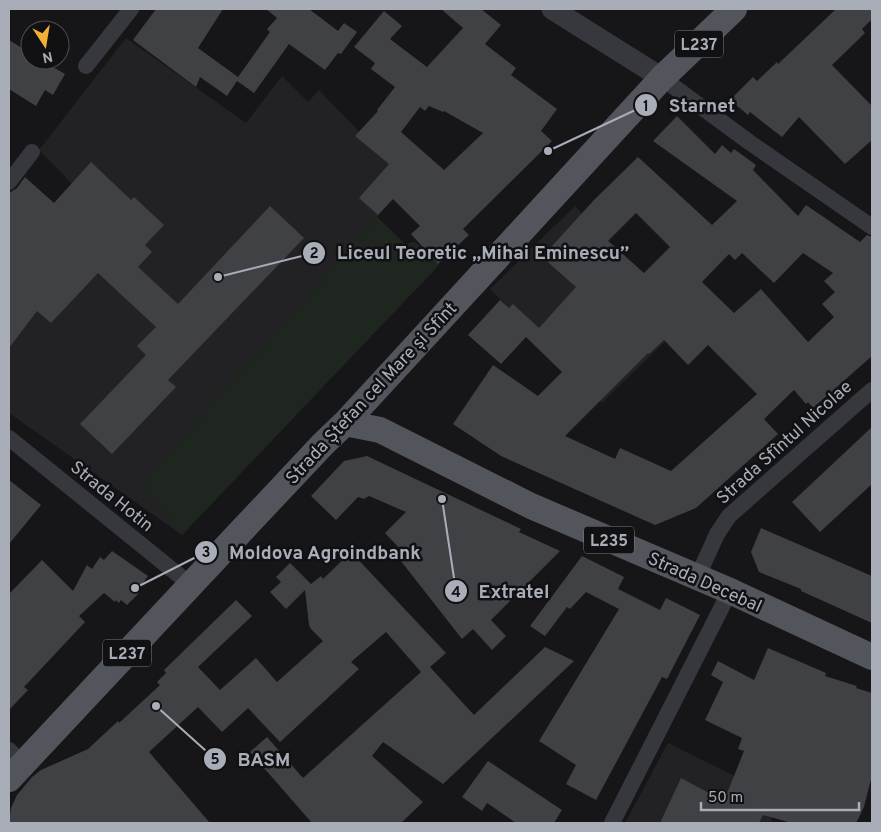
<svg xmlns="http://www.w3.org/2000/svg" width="881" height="832" viewBox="0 0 881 832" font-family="Overpass,sans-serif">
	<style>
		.built { fill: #222225 }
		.green { fill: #1e261f }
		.building { fill: #404145; fill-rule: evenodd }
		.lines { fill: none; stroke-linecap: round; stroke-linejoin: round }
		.minor { stroke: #37383d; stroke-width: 16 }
		.tertiary { stroke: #37383d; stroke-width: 21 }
		.primary { stroke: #53555c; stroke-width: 26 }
		.labels { text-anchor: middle; stroke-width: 5; stroke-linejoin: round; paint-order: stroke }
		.shield { fill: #111113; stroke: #7b7e86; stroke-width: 1 }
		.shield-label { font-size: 16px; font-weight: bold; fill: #a8adb8 }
		.street-label { font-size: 18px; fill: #a8adb8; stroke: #111113 }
		.leader { fill: none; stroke: #a8adb8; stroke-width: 2 }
		.callout-dot { fill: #a8adb8; stroke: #111113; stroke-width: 2 }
		.mark-label { font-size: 15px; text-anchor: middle; font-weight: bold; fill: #111 }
		.callout-label { font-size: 19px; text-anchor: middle; font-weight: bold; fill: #a8adb8; stroke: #111113; stroke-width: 5; stroke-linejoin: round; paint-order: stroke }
	</style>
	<rect width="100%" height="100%" fill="#161618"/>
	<path class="built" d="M 126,38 L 246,123 L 282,76 L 308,102 L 319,90 L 395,169 L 397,192 L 377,217 L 405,244 L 415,242 L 439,265 L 182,535 L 9,413 L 9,305 L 14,309 L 21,300 L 9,290 L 9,245 L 13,240 L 20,246 L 73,185 L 39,150 Z
		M 575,206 L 687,320 L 602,403 L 490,289 Z
		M 668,743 L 767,792 L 772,823 L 625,823 Z"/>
	<path class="green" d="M 377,217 L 405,244 L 415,242 L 439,265 L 182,535 L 142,484 Z"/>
	<path class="building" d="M 156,9 L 223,9 L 198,48 L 238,77 L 270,32 L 267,29 L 277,18 L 266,9 L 309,9 L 338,31 L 344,23 L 357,32 L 341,54 L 338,53 L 325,70 L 289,44 L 254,93 L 237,81 L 227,96 L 200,77 L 196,87 L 133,40 Z
		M 441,9 L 481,9 L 501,25 L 485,44 L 516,68 L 511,75 L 557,109 L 541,131 L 552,141 L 463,229 L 469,235 L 438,264 L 411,234 L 420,226 L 393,199 L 378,215 L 359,198 L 389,164 L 355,136 L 378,111 L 377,110 L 395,87 L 371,69 L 375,63 L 354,47 L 384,11 L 402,26 L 390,39 L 427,67 L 463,28 ZM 429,106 L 443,112 L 444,111 L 483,133 L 444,170 L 401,132 L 420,107 L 425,111 Z
		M 836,9 L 872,9 L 872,19 L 862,29 L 865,33 L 832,65 L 872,106 L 872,140 L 845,164 L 799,117 L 782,137 L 750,112 L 748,115 L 730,100 L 753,77 L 757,81 L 777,62 L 778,64 Z
		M 9,40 L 30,53 L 30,60 L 41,60 L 65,74 L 53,95 L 45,90 L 36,106 L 9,89 Z
		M 677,116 L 715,154 L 722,145 L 731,153 L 734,149 L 756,165 L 753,170 L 798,216 L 806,205 L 860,242 L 867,235 L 872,237 L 872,356 L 813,408 L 808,402 L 806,404 L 794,390 L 764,419 L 778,434 L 696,508 L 655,525 L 501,456 L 453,424 L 493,365 L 538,396 L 562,372 L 526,337 L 501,364 L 468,335 L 500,300 L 509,308 L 513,304 L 539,328 L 576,287 L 542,257 L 594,200 L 638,157 L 712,225 L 737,201 L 653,141 ZM 636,213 L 670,247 L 644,273 L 608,241 ZM 742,253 L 774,283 L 803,253 L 833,273 L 824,281 L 835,292 L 822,304 L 834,317 L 808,342 L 761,289 L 734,313 L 702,282 L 729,254 L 735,260 ZM 664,340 L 688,365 L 708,345 L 757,394 L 671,471 L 620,448 L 615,459 L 565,436 L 648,353 L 649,354 Z
		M 91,162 L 131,200 L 134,197 L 164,225 L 145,245 L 152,252 L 138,267 L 178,304 L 270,206 L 304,238 L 168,380 L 176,387 L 112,454 L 80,424 L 146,355 L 137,346 L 156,327 L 98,273 L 51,323 L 37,311 L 9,348 L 9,193 L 17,188 L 25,177 L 54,203 Z
		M 872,427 L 872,484 L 820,532 L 792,502 Z
		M 367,456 L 521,529 L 519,532 L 560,551 L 491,620 L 506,636 L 492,650 L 473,629 L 462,639 L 397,556 L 403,552 L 385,533 L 406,512 L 369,496 L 364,499 L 358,497 L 336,520 L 311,496 L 344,461 Z
		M 9,480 L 41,505 L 9,544 Z
		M 761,528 L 872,576 L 872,623 L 801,591 L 801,589 L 759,572 L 751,552 Z
		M 112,551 L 148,576 L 137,591 L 139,593 L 127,605 L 121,600 L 119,603 L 116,600 L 115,602 L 104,593 L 79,616 L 85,622 L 24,687 L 28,690 L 9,710 L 9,594 L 42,560 L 73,591 L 87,565 L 92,569 L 100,557 L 104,560 Z
		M 351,552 L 446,653 L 430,667 L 474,715 L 545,647 L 574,661 L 443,784 L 383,742 L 372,756 L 423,802 L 401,823 L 312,823 L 250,752 L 267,737 L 303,778 L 421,672 L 386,632 L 351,662 L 359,669 L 280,742 L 248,708 L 222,732 L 198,707 L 149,752 L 210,823 L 9,823 L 11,808 L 17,795 L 32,777 L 41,770 L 88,749 L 118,721 L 119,723 L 160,685 L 157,682 L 166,673 L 164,670 L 236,600 L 252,616 L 198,667 L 220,690 L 256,658 L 277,682 L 323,641 L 311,629 L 309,625 L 305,590 L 286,609 L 270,592 L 281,582 L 276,577 L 290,563 L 311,584 L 321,576 L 323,579 Z
		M 582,556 L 624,577 L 618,589 L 660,610 L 666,598 L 700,615 L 667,679 L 662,677 L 596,800 L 566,784 L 576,765 L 539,741 L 619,609 L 586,592 L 570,609 L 567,607 L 545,636 L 530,626 Z
		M 768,648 L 826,673 L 825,676 L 857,686 L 856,688 L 872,693 L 872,775 L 864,807 L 856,823 L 792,823 L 763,815 L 759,823 L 660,823 L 681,778 L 724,801 L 744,751 L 738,749 L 742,738 L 705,720 L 723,682 L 711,675 L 718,661 L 754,680 Z
		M 488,761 L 562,810 L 554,823 L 516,823 L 487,803 L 482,811 L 462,797 Z"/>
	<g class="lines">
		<path class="minor" d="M 86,66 L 131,9
			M 662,78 L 749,142 L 872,227
			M 9,182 L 32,152
			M 9,438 L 191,585
			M 697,578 L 717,534 L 729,516 L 872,390
			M 9,750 L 23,764
			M 612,823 L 730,591"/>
		<path class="tertiary" d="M 552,9 L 662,78"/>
		<path class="primary" d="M 345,423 L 380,430 L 531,506 L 730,591 L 872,657
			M 9,779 L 244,528 L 323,444 L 345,423 L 662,78 L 734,9"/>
	</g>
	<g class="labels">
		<g class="shield">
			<rect x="675" y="30.5" width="48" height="27" rx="4"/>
			<rect x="584" y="526.5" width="50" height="27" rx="4"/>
			<rect x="103" y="639.5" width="48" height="27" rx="4"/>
		</g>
		<g class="shield-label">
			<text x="699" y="50">L237</text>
			<text x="609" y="546">L235</text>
			<text x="127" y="659">L237</text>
		</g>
		<g class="street-label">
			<text transform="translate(371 393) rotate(-47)" y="6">Strada Ștefan cel Mare și Sfînt</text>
			<text transform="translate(784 442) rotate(-42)" y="6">Strada Sfîntul Nicolae</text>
			<text transform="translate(112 496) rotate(39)" y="6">Strada Hotin</text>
			<text transform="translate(705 582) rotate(24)" y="6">Strada Decebal</text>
		</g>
	</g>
	<path class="leader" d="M548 151L646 105M218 277L314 253M135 588L206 552M442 499L456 591M156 706L215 759"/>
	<g class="callout-dot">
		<circle cx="548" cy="151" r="5"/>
		<circle cx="218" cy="277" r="5"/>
		<circle cx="135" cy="588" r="5"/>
		<circle cx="442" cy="499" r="5"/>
		<circle cx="156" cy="706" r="5"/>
		<circle cx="646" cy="105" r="12"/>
		<circle cx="314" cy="253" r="12"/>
		<circle cx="206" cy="552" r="12"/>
		<circle cx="456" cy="591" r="12"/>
		<circle cx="215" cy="759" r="12"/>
	</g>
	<g class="mark-label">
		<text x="646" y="111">1</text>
		<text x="314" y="258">2</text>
		<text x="206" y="557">3</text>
		<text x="456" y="597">4</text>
		<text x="215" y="764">5</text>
	</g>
	<g class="callout-label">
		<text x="702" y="112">Starnet</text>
		<text x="483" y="259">Liceul Teoretic „Mihai Eminescu”</text>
		<text x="325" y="559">Moldova Agroindbank</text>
		<text x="514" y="598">Extratel</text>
		<text x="264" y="766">BASM</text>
	</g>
	<rect width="881" height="832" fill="none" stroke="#a8adb8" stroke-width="20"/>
	<g transform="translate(45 45) rotate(168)"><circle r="24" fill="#111113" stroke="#4d4f55"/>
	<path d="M0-4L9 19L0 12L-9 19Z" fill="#f2b134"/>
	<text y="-8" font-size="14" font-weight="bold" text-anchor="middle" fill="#a8adb8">N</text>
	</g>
	<path d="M701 802v8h158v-8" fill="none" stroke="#a8adb8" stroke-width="2.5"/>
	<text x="708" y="802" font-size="15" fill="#a8adb8" stroke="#111113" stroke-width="4" paint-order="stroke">50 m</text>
</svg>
